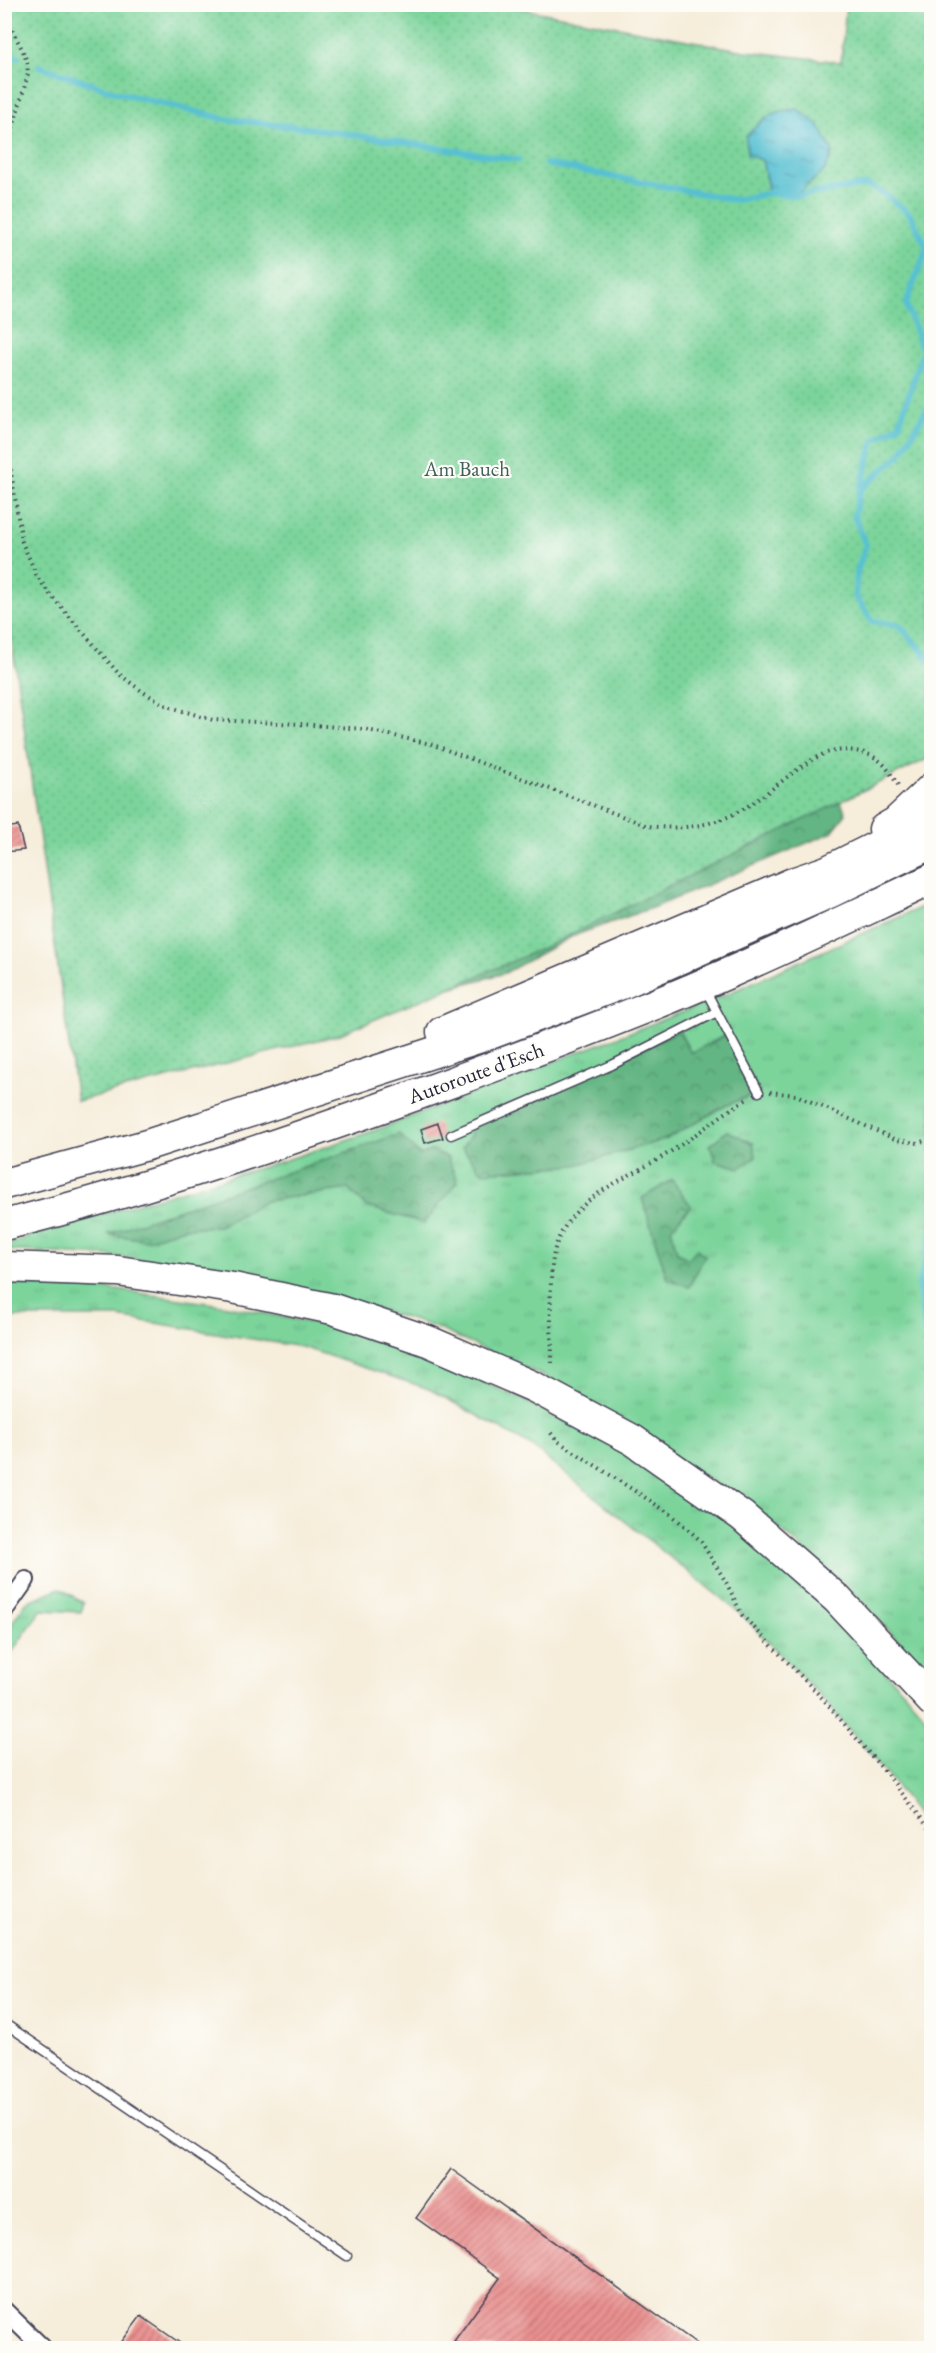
<svg xmlns="http://www.w3.org/2000/svg" width="936" height="2353" viewBox="0 0 936 2353" font-family="'EB Garamond',serif">
	<style>
		.grass { fill: url(#grass-tufts); stroke: #4e7b6b; stroke-width: 1.5 }
		.forest { fill: url(#forest-crowns); stroke: #436c5f; stroke-width: 1.5 }
		.park { fill: url(#park-dots); stroke: #4e7b6b; stroke-width: 1.5 }
		.water { fill: url(#water-ripples); stroke: #3c7186; stroke-width: 1.5 }
		.lines { fill: none; stroke-linecap: round; stroke-linejoin: round }
		.stream { stroke: #56c0d2; stroke-width: 6 }
		.building { fill: url(#building-hatch) }
		.lane-casing { stroke: #424053; stroke-width: 11 }
		.street-casing { stroke: #424053; stroke-width: 20 }
		.highway-casing { stroke: #424053; stroke-width: 33 }
		.path { stroke: #424053; stroke-width: 4; stroke-dasharray: 1.5 4.5; stroke-linecap: butt }
		.lane { stroke: #fff; stroke-width: 8 }
		.street { stroke: #fff; stroke-width: 16 }
		.highway { stroke: #fff; stroke-width: 30 }
		.labels { text-anchor: middle; stroke-width: 4.5; stroke-linejoin: round; paint-order: stroke }
		.park-label { font-size: 21px; fill: #41605d; stroke: #fdfcf7 }
		.street-label { font-size: 21px; fill: #22223b; stroke: #fdfcf7 }
	</style>
	<defs>
		<pattern id="grass-tufts" width="24" height="20" patternUnits="userSpaceOnUse" patternTransform="scale(1.5)"><rect width="24" height="20" fill="#7bd49b"/><path d="M3 7l-1-3M5 7V3M7 7l1-3M15 17l-1-3M17 17v-4M19 17l1-3" fill="none" stroke="#6ab686"/></pattern>
		<pattern id="forest-crowns" width="20" height="18" patternUnits="userSpaceOnUse" patternTransform="scale(1.5)"><rect width="20" height="18" fill="#64b683"/><path d="M2 6a3 3 0 1 1 6 0M12 15a3 3 0 1 1 6 0" fill="none" stroke="#52946c"/></pattern>
		<pattern id="park-dots" width="8" height="8" patternUnits="userSpaceOnUse" patternTransform="scale(1.5)"><rect width="8" height="8" fill="#7bd49b"/><path d="M2 2h.1M6 6h.1" fill="none" stroke="#6ab686" stroke-width="1.8" stroke-linecap="round"/></pattern>
		<pattern id="water-ripples" width="26" height="14" patternUnits="userSpaceOnUse" patternTransform="scale(1.5)"><rect width="26" height="14" fill="#56c0d2"/><path d="M2 4q2-2 4 0t4 0M15 11q2-2 4 0t4 0" fill="none" stroke="#479cac"/></pattern>
		<pattern id="building-hatch" width="6" height="6" patternUnits="userSpaceOnUse" patternTransform="scale(1.5)"><rect width="6" height="6" fill="#ea9190"/><path d="M-1 1l2-2M0 6l6-6M5 7l2-2" fill="none" stroke="#bd7677"/></pattern>
	</defs>
	<rect width="100%" height="100%" fill="#fdfcf7"/>
	<filter id="ink" filterUnits="userSpaceOnUse"><feTurbulence type="fractalNoise" baseFrequency=".0167" numOctaves="2"/><feDisplacementMap in="SourceGraphic" scale="12" xChannelSelector="R" yChannelSelector="G"/><feConvolveMatrix kernelMatrix="1 2 1 2 8 2 1 2 1" color-interpolation-filters="sRGB"/></filter>
	<filter id="wash" filterUnits="userSpaceOnUse"><feTurbulence type="fractalNoise" baseFrequency=".008" numOctaves="4" result="noise"/><feDisplacementMap in="SourceGraphic" scale="24" xChannelSelector="R" yChannelSelector="G"/><feGaussianBlur stdDeviation="1.35" result="paint"/><feColorMatrix in="noise" values="0 0 0 0 0 0 0 0 0 0 0 0 0 0 0 0 0 1.4 0 .05"/><feComposite in="paint" operator="in"/></filter>
	<g filter="url(#wash)">
		<rect width="100%" height="100%" fill="#f6edda"/>
		<path class="grass" d="M 931,903 L 931,1676 L 851,1590 L 755,1508 L 543,1376 L 432,1326 L 339,1298 L 236,1273 L 120,1257 L 5,1250 L 4,1247 L 33,1234 L 283,1161 L 376,1130 L 711,1001 Z
			M 5,1284 L 51,1285 L 118,1290 L 228,1306 L 326,1326 L 424,1356 L 524,1400 L 624,1452 L 734,1525 L 828,1609 L 906,1694 L 931,1724 L 931,1832 L 891,1779 L 823,1699 L 742,1615 L 530,1445 L 429,1389 L 302,1347 L 118,1317 L 5,1317 Z
			M 60,1588 L 84,1603 L 81,1612 L 41,1610 L 5,1662 L 5,1633 L 26,1602 Z"/>
		<path class="forest" d="M 839,797 L 846,814 L 831,833 L 660,905 L 573,936 L 505,973 L 405,1000 Z
			M 679,1031 L 691,1053 L 728,1034 L 759,1092 L 725,1106 L 667,1139 L 576,1165 L 482,1172 L 462,1148 L 471,1135 L 469,1128 Z
			M 727,1131 L 753,1143 L 756,1156 L 740,1168 L 715,1161 L 710,1145 Z
			M 399,1134 L 420,1155 L 432,1150 L 447,1157 L 458,1182 L 424,1223 L 367,1207 L 348,1189 L 266,1201 L 219,1226 L 184,1228 L 147,1240 L 108,1234 Z
			M 672,1180 L 691,1206 L 671,1228 L 677,1252 L 688,1259 L 697,1249 L 705,1256 L 689,1287 L 667,1278 L 642,1198 Z"/>
		<path class="park" d="M 4,5 L 502,5 L 745,51 L 841,62 L 846,5 L 931,5 L 931,757 L 539,950 L 338,1035 L 77,1101 L 4,587 Z"/>
		<path class="water" d="M 797,109 L 818,124 L 833,152 L 825,170 L 796,196 L 769,193 L 762,160 L 747,155 L 746,137 C 764,117 770,111 797,109 Z"/>
		<g class="lines">
			<path class="stream" d="M 4,56 L 18,57
				M 39,66 L 115,92 L 225,119 L 315,129 L 519,160
				M 546,164 L 736,200 L 769,193 L 796,196 L 867,185 L 883,193 L 910,214 L 927,248 L 906,304 L 923,351 L 899,425 L 874,440 L 860,490
				M 932,400 L 900,455 L 860,490 L 854,516 L 866,545 L 857,571 L 855,596 L 872,621 L 899,625 L 932,662
				M 932,1233 L 919,1286 L 932,1390"/>
		</g>
		<g id="blocks">
			<path class="building" d="M 18,826 L 24,850 L 4,852 L 4,828 Z
				M 438,1123 L 443,1138 L 425,1143 L 421,1129 Z
				M 451,2169 L 703,2348 L 465,2348 L 454,2341 L 500,2278 L 416,2218 Z
				M 141,2316 L 187,2348 L 117,2348 Z"/>
		</g>
	</g>
	<g filter="url(#ink)">
		<use href="#blocks" fill-opacity="0" stroke="#424053" stroke-width="1.5"/>
		<g class="lines">
			<g class="lane-casing">
				<path id="lane" d="M 705,989 L 717,1012
					M 451,1135 L 612,1065 L 717,1012 L 759,1092
					M 4,2023 L 347,2256"/>
			</g>
			<g class="street-casing">
				<path id="street" d="M 4,1611 L 26,1580
					M 4,2310 L 43,2348"/>
			</g>
			<g class="highway-casing">
				<path id="highway" d="M 884,829 L 896,822 L 932,788
					M 442,1032 L 795,882 L 827,871 L 932,819
					M 4,1184 L 147,1145 L 487,1035 L 624,983 L 831,892 L 932,843
					M 4,1225 C 157,1187 307,1135 455,1081 C 537,1050 620,1020 701,985 C 779,952 855,915 932,879
					M 4,1267 L 118,1271 L 233,1288 L 333,1309 L 428,1341 L 534,1387 L 633,1440 L 742,1516 L 837,1599 L 932,1701"/>
			</g>
			<path class="path" d="M 4,14 L 23,51 L 27,62 L 28,74 L 13,128 L 4,176
				M 4,428 L 22,542 L 36,574 L 48,592 L 119,674 L 143,692 L 167,706 L 213,720 L 300,724 L 363,729 L 431,744 L 648,826 C 675,829 699,828 725,818 C 759,804 785,775 817,757 C 837,746 870,748 885,766 C 890,772 894,779 898,785
				M 770,1092 L 796,1095 L 897,1140 L 918,1143 L 932,1138
				M 552,1363 C 552,1333 547,1271 556,1245 C 574,1194 629,1179 670,1152 C 697,1135 721,1114 749,1098
				M 551,1433 L 556,1440 L 672,1515 L 700,1540 L 726,1582 L 742,1615 L 823,1699 L 891,1779 L 932,1832"/>
			<use href="#lane" class="lane"/>
			<use href="#street" class="street"/>
			<use href="#highway" class="highway"/>
		</g>
	</g>
	<g class="labels">
		<g class="park-label">
			<text x="467" y="476">Am Bauch</text>
		</g>
		<g class="street-label">
			<text transform="translate(476 1073) rotate(-20)" y="7">Autoroute d'Esch</text>
		</g>
	</g>
	<rect width="936" height="2353" fill="none" stroke="#fdfcf7" stroke-width="24"/>
</svg>
